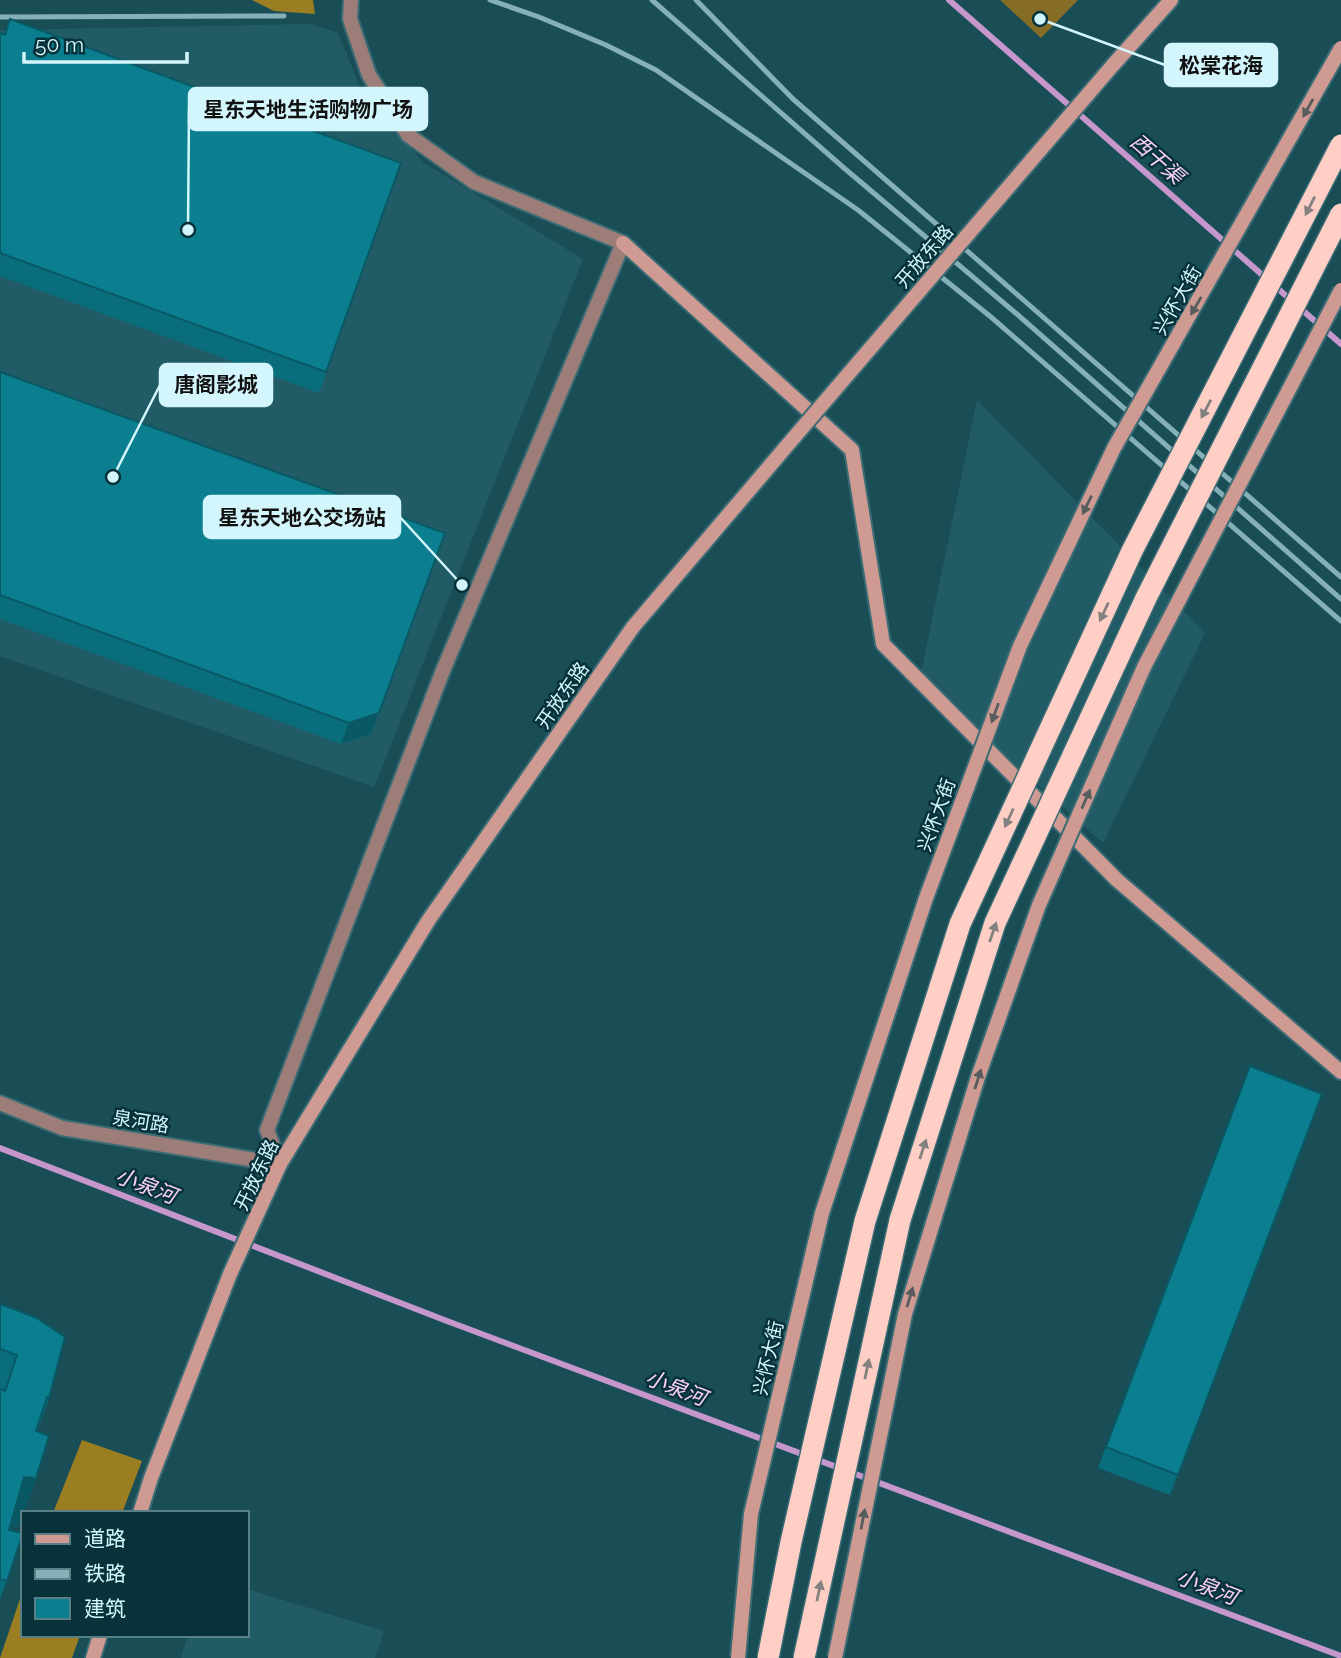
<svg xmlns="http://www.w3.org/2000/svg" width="1341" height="1658" viewBox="0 0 1341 1658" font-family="Raleway,'Noto Sans SC',sans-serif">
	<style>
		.built { fill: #215c66 }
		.green { fill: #856d25 }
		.forest { fill: #9b7e22 }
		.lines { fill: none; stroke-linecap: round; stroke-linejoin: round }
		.stream { stroke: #c697cd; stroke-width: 6 }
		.street-casing { stroke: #3b6c75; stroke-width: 18 }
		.secondary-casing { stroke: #3b6c75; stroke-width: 18 }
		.street { stroke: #9d7d77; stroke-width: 14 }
		.secondary { stroke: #ce9a91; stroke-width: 14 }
		.rail { stroke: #86b0b8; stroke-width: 5 }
		.secondary-bridge-casing { stroke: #3b6c75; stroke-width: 18; stroke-linecap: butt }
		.highway-bridge-casing { stroke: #3b6c75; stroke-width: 24; stroke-linecap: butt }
		.secondary-bridge { stroke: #ce9a91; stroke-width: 14 }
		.highway-bridge { stroke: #ffcfc6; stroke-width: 21 }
		.wall { fill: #096d7b }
		.shaded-wall { fill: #085964 }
		.building { fill: #0b7f8f; stroke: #085964; stroke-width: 2 }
		.oneway { fill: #575c5c }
		.oneway2 { fill: #838080 }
		.labels { text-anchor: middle; stroke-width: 5; stroke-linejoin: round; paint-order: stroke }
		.street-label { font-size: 19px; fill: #d3f6fd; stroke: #073239 }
		.water-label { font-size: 21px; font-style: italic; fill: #fcd1f6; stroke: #073239 }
		.leader { fill: none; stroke: #d3f6fd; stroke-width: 2.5 }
		.callout-dot { fill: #d3f6fd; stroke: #073239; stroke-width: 2.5 }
		.callout { fill: #d3f6fd; stroke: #d3f6fd; stroke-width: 2.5 }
		.callout-label { font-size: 21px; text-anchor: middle; font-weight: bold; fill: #111 }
	</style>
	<rect width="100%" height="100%" fill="#1a4e57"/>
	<path class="built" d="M 311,24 L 338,33 L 363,94 L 424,163 L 583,259 L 374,787 L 0,656 L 0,30 Z
		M 977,400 L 1205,633 L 1103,843 L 920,679 Z
		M 247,1589 L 384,1631 L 375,1658 L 181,1658 L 188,1635 L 247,1635 Z"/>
	<path class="green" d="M 1000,0 L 1078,0 L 1041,38 Z"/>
	<path class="forest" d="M 252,0 L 313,0 L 315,14 L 274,11 Z
		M 82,1440 L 142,1461 L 122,1513 L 53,1513 Z
		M 23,1590 L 23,1635 L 80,1635 L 72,1658 L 0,1658 Z"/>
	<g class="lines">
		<path class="stream" d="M 949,0 L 1341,344
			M 0,1148 L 447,1321 L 1341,1656"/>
		<g class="street-casing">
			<path id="street" d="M 0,1103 L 62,1128 L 280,1164 L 267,1130 L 442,673 L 623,243 L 474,182 L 408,135 L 369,75 L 350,19 L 351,0"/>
		</g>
		<g class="secondary-casing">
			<path id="secondary" d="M 1113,65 L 1171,0
				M 623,243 L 852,450 L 883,644 L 1117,880 L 1341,1072
				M 140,1513 L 151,1478 L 230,1274 L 280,1164 L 428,921 L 633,627 L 785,448
				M 93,1658 L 100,1635"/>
		</g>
		<use href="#street" class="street"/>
		<use href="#secondary" class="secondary"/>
		<path class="rail" d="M 490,0 L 539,17 L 606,45 L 656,70 L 858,210 L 991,317 L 1341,621
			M 652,0 L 844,168 L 1018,315 L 1341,599
			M 696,0 L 793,99 L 1341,577
			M 0,17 L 284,16"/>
		<g class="secondary-bridge-casing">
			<path id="secondary-bridge" d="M 785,448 L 1113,65
				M 738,1658 L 751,1514 L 822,1213 L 926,898 L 1020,646 L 1114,448 L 1341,48
				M 835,1658 L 905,1314 L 978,1077 L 1039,905 L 1144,667 L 1341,290"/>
		</g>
		<g class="highway-bridge-casing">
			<path id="highway-bridge" d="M 768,1658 L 791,1542 L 865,1221 L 960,924 L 1132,551 L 1341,145
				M 804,1658 L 900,1220 L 995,923 L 1146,598 L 1341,214"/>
		</g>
		<use href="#secondary-bridge" class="secondary-bridge"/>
		<use href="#highway-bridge" class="highway-bridge"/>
	</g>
	<path class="wall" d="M 0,33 L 401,163 L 319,393 L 0,276 Z
		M 0,372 L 371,734 L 341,744 L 0,619 Z
		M 1250,1066 L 1322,1094 L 1170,1495 L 1098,1468 Z
		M 0,1304 L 49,1398 L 37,1432 L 36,1478 L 18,1527 L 10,1526 L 9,1530 L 7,1581 L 0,1599 Z"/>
	<path class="shaded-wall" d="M 445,533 L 371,734 L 341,744 L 349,723 Z
		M 24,1477 L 36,1478 L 18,1527 L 7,1525 Z"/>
	<path class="building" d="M 10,19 L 401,163 L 326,372 L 0,253 L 0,33 L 5,35 Z
		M 0,372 L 445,533 L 379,713 L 349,723 L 0,595 Z
		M 1250,1066 L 1322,1094 L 1178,1475 L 1106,1447 Z
		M 0,1304 L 37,1318 L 65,1337 L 49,1398 L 47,1397 L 36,1431 L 49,1436 L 36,1478 L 24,1477 L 9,1530 L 23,1533 L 7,1581 L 0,1579 L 0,1389 L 5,1391 L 17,1355 L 0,1349 Z"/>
	<defs><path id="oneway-solid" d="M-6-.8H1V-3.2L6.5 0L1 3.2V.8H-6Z" transform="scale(1.75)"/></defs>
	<g class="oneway">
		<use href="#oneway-solid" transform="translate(1308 108) rotate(119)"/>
		<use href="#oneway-solid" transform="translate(1196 306) rotate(120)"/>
		<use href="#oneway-solid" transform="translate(1087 505) rotate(116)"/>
		<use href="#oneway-solid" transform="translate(995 713) rotate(110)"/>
		<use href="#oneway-solid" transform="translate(1086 799) rotate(-66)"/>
		<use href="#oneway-solid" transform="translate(978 1079) rotate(-72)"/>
		<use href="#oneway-solid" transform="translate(910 1297) rotate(-73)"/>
		<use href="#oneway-solid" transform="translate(863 1519) rotate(-79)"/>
	</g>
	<g class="oneway2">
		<use href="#oneway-solid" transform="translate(1310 206) rotate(117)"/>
		<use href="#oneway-solid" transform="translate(1206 409) rotate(118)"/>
		<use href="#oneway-solid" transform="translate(1104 612) rotate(115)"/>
		<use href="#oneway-solid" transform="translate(1009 818) rotate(115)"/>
		<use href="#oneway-solid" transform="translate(993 932) rotate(-71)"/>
		<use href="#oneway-solid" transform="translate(923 1149) rotate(-72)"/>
		<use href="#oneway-solid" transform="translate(867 1369) rotate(-78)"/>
		<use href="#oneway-solid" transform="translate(819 1591) rotate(-78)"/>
	</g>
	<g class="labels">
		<g class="street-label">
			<text transform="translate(924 256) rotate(-49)" y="7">开放东路</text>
			<text transform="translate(1177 300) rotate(-60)" y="7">兴怀大街</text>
			<text transform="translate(562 695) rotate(-55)" y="7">开放东路</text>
			<text transform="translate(936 815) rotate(-70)" y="7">兴怀大街</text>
			<text transform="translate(141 1121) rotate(9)" y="7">泉河路</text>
			<text transform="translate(256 1175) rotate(-64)" y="7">开放东路</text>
			<text transform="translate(768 1358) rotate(-77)" y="7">兴怀大街</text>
		</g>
		<g class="water-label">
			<text transform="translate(1157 159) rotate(41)" y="7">西干渠</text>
			<text transform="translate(146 1186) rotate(21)" y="7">小泉河</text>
			<text transform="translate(676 1388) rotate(21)" y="7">小泉河</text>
			<text transform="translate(1207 1587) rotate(21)" y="7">小泉河</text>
		</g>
	</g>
	<path class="leader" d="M1040 19L1165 65M188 230L189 109M113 477L160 385M462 585L400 517"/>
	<g class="callout-dot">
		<circle cx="1040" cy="19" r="7"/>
		<circle cx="188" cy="230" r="7"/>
		<circle cx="113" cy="477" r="7"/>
		<circle cx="462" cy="585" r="7"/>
	</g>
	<g class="callout">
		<rect x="1165" y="44" width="112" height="42" rx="7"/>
		<rect x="189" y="88" width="238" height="42" rx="7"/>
		<rect x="160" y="364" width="112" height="42" rx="7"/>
		<rect x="204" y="496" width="196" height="42" rx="7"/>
	</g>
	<g class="callout-label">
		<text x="1221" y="73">松棠花海</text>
		<text x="308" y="117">星东天地生活购物广场</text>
		<text x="216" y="392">唐阁影城</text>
		<text x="302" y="525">星东天地公交场站</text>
	</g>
	<rect x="21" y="1511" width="228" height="126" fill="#073239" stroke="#598087" stroke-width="2"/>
	<rect x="35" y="1534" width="35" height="10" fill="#ce9a91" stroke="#598087" stroke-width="2"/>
	<text x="84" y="1546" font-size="21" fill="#d3f6fd">道路</text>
	<rect x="35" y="1569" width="35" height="10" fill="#86b0b8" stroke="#598087" stroke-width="2"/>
	<text x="84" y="1581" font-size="21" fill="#d3f6fd">铁路</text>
	<rect x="35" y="1598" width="35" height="21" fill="#0b7f8f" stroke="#598087" stroke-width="2"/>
	<text x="84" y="1616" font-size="21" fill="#d3f6fd">建筑</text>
	<path d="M24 52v10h163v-10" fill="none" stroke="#d3f6fd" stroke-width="3.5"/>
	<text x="35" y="52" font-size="21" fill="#d3f6fd" stroke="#073239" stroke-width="5" paint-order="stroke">50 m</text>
</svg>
